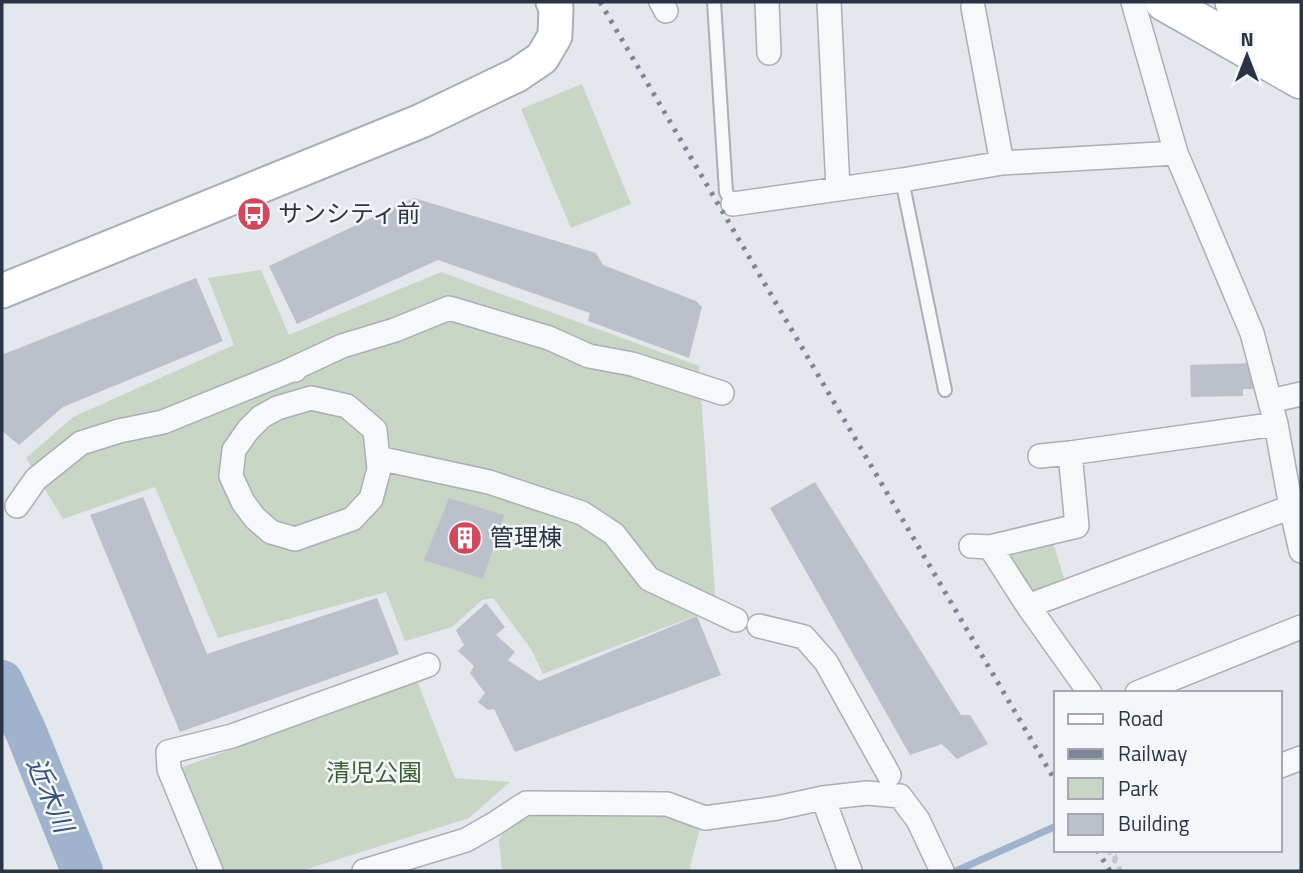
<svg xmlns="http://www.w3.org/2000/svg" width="1303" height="873" viewBox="0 0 1303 873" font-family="'Titillium Web','Noto Sans JP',sans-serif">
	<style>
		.green { fill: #c9d6c5 }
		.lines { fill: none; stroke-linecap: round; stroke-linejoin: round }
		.stream { stroke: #9fb4cc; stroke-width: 7 }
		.river { stroke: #9fb4cc; stroke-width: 42 }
		.building { fill: #bbc0ca }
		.lane-casing { stroke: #a9aeb7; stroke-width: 16 }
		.street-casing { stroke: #a9aeb7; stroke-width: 26 }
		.secondary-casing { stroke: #a9aeb7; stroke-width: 37 }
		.primary-casing { stroke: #a3abb8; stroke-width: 40 }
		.path { stroke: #c2c5cb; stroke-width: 4.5; stroke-dasharray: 5 5; stroke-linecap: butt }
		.lane { stroke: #f7f8fa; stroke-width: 12 }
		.street { stroke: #f7f8fa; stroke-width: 23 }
		.secondary { stroke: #fff; stroke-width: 33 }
		.primary { stroke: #fff; stroke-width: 37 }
		.rail { stroke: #7d8696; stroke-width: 5; stroke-dasharray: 3.5 7; stroke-linecap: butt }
		.labels { text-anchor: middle; stroke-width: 5; stroke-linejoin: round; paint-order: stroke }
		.poi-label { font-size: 24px; fill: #2b3445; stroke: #f4f6f9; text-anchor: start }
		.park-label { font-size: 24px; fill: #3f6138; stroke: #f4f6f9 }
		.water-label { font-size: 26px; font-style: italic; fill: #34527a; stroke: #f4f6f9 }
	</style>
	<rect width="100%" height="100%" fill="#e4e7ec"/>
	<path class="green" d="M 582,84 L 631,204 L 571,228 L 521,109 Z
		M 261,270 L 289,335 L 441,272 L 699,366 L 716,608 L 543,674 L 531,649 L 493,598 L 482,600 L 452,627 L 405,641 L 386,592 L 218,638 L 155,487 L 63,519 L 26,458 L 73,417 L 234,345 L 208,278 Z
		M 1052,540 L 1064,578 L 1032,592 L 1009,557 L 1015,550 Z
		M 417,681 L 455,778 L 510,782 L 469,818 L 301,871 L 217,871 L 175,770 Z
		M 529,810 L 667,812 L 700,828 L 690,866 L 692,871 L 502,871 L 499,840 L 509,825 Z"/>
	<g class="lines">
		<path class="stream" d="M 956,871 L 1054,827"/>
		<path class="river" d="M 2,681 L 26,732 L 82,871"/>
	</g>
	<path class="building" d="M 414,198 L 596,253 L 603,265 L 696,301 L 702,307 L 689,358 L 588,321 L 590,313 L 438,260 L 297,324 L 269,266 Z
		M 196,278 L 223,341 L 63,407 L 19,445 L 2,431 L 2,353 L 4,354 Z
		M 1253,363 L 1254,389 L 1243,389 L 1243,396 L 1191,397 L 1190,365 Z
		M 815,482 L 961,715 L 970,715 L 988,744 L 957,759 L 942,744 L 910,755 L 770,508 Z
		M 143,497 L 207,654 L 377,598 L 399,654 L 180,732 L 90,515 Z
		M 449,498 L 504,515 L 483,579 L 424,560 Z
		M 486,603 L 505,627 L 496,635 L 515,652 L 508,660 L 539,681 L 697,616 L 721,675 L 515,752 L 494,709 L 488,710 L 478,702 L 485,693 L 470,673 L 474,666 L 458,651 L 464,645 L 456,630 Z"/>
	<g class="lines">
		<g class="lane-casing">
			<path id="lane" d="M 714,2 L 726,192 L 733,204
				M 902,180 L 945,390"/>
		</g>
		<g class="street-casing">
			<path id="street" d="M 661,2 L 666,11
				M 767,2 L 769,53
				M 829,2 L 838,189
				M 1133,2 L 1176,153 L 1252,333 L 1276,424 L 1291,507 L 1301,551
				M 973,7 L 1002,163
				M 733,204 L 902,180 L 1002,163 L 1176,153
				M 284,373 L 342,346 L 395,330 L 449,308 L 549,338 L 589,356 L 632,364 L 722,393
				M 311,398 L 347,406 L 375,430 L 379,469 L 371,499 L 352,519 L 295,539 L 271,532 L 255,518 L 243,502 L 231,476 L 234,450 L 248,430 L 261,417 L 277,408 Z
				M 1270,401 L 1301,394
				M 1040,456 L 1070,453 L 1276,424
				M 378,458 L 489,482 L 582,513 L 614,534 L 649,579 L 736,620
				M 17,506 L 36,479 L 81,443 L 119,431 L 163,422 L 284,373 L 295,369 L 295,370
				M 971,546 L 990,547 L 1077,526 L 1070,453
				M 990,547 L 1028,606 L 1090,693
				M 1028,606 L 1291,507
				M 759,626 L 804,637 L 826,662 L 889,775
				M 1137,693 L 1301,627
				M 1280,766 L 1301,758
				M 823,798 L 850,871
				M 211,871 L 169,769 L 168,752 L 232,736 L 428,665
				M 364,871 L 466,840 L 494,824 L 526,803 L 667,804 L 705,818 L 777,808 L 823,798 L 867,793 L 900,796 L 918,820 L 942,871"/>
		</g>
		<g class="secondary-casing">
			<path id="secondary" d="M 1275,2 L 1301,17
				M 2,291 L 421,121 L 517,75 L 542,58 L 555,36 L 556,8 L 553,2"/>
		</g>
		<g class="primary-casing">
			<path id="primary" d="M 1164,2 L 1301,80
				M 1234,2 L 1301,40"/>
		</g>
		<path class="path" d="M 1108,850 L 1121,871
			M 1113,859 L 1119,856 L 1116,850"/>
		<use href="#lane" class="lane"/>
		<use href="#street" class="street"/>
		<use href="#secondary" class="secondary"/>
		<use href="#primary" class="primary"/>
		<path class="rail" d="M 600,2 L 1056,782
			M 1097,850 L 1110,871"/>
	</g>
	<defs>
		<g id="bus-disc" transform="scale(1.75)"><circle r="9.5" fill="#d1495b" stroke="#f4f6f9"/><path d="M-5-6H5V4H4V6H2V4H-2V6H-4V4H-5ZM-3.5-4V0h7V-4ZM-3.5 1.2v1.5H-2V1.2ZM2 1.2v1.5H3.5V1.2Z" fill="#fff"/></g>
		<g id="building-disc" transform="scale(1.75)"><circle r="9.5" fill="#d1495b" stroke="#f4f6f9"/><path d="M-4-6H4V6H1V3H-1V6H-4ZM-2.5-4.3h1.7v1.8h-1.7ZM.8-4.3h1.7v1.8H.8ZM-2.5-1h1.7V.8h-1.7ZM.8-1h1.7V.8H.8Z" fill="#fff"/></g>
	</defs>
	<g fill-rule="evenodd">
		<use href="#bus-disc" x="254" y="214"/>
		<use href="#building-disc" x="465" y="538"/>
	</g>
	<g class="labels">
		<g class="poi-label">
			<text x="278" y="222">サンシティ前</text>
			<text x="490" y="546">管理棟</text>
		</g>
		<g class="park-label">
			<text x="374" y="781">清児公園</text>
		</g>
		<g class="water-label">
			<text transform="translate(50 795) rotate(67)" y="9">近木川</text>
		</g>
	</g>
	<rect width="1303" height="873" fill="none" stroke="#2b3445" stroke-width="7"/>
	<rect x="1054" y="691" width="228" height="161" fill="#f4f6f9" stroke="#a4a8b1" stroke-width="2"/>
	<rect x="1068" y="714" width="35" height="10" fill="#ffffff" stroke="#a4a8b1" stroke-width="2"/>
	<text x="1118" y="726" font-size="21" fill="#2b3445">Road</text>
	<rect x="1068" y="749" width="35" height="10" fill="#7d8696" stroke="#a4a8b1" stroke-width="2"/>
	<text x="1118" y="761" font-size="21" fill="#2b3445">Railway</text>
	<rect x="1068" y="778" width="35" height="21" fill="#c9d6c5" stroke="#a4a8b1" stroke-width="2"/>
	<text x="1118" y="796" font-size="21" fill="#2b3445">Park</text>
	<rect x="1068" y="814" width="35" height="21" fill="#bbc0ca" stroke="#a4a8b1" stroke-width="2"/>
	<text x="1118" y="831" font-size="21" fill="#2b3445">Building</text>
	<g transform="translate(1247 56)" stroke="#f4f6f9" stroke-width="5" paint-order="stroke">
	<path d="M0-5L12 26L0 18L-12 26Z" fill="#2b3445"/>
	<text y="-10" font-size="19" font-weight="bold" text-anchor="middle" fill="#2b3445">N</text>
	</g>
</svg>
